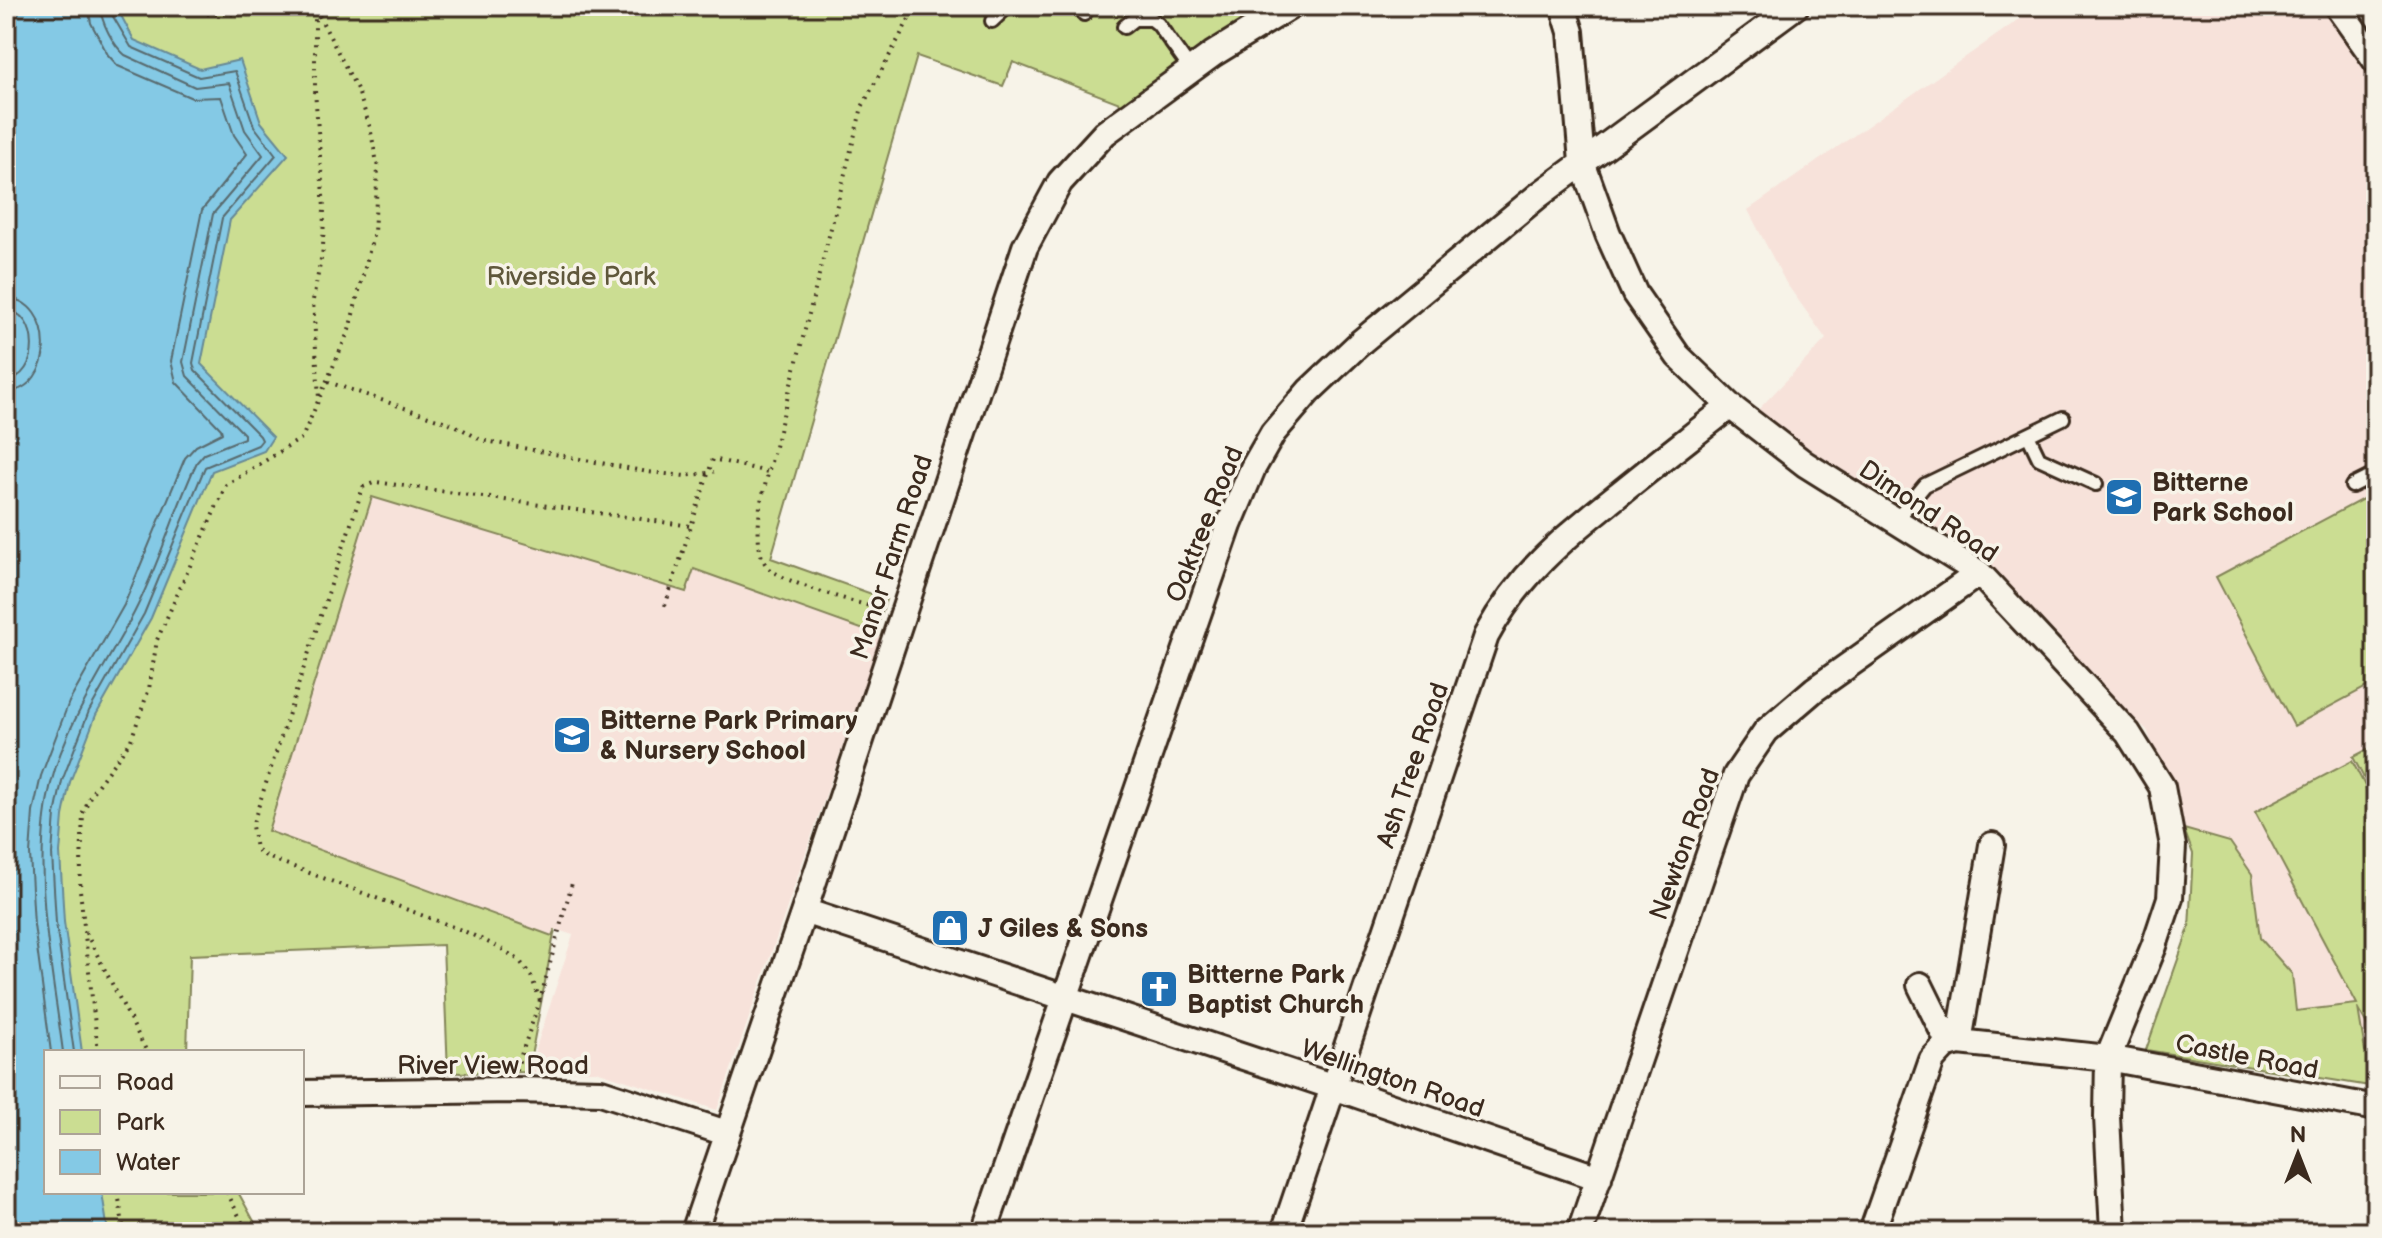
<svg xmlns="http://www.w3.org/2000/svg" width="2382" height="1238" viewBox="0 0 2382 1238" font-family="'Balsamiq Sans',sans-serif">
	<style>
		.built { fill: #f7e2da }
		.green { fill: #cbdd92; stroke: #838458; stroke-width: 2 }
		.water { fill: #84c9e5; stroke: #678995; stroke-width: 2 }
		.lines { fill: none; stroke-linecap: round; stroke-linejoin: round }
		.shore { stroke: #586a6e; stroke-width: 2 }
		.service-casing { stroke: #3b2a1e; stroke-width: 18 }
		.minor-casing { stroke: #3b2a1e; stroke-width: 30 }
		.path { stroke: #3b2a1e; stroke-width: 4; stroke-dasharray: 2 6; stroke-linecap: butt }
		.service { stroke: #f7f3e8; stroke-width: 12 }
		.minor { stroke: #f7f3e8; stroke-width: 24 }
		.labels { text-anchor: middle; stroke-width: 7; stroke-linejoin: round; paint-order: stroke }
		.park-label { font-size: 26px; fill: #5f573b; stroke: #f7f3e8 }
		.poi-label { font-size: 26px; font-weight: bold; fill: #3b2a1e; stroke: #f7f3e8; text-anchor: start }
		.street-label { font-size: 26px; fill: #3b2a1e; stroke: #f7f3e8 }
	</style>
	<rect width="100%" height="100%" fill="#f7f3e8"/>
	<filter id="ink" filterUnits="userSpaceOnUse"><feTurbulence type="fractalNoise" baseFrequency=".0125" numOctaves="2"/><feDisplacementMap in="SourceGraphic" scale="16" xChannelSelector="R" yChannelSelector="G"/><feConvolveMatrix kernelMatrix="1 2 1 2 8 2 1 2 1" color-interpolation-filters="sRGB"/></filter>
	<g filter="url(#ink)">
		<path class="built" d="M 2038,6 L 2323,6 L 2376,81 L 2376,1087 L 2146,1050 L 2189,929 L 2193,854 L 2147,730 L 1988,581 L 1755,413 L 1826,339 L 1786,283 L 1748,210 Z
			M 372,497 L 685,592 L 694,569 L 875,634 L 880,638 L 717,1110 L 596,1071 L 528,1072 L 573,935 L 555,929 L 553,936 L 268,831 Z"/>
		<path class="green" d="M 6,6 L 1270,6 L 1122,104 L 1013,62 L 1003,86 L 917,56 L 771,558 L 886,599 L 875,634 L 694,569 L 686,592 L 372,497 L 268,831 L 552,936 L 555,929 L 528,1072 L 448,1073 L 443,945 L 190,955 L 187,1052 L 46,1052 L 46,1192 L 238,1192 L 260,1232 L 6,1232 Z
			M 2376,492 L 2376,682 L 2294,726 L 2216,577 Z
			M 2376,745 L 2376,801 L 2353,757 Z
			M 2352,761 L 2376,807 L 2376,1041 L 2358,1008 L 2365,1051 L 2376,1047 L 2376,1087 L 2146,1050 L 2189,928 L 2193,854 L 2184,829 L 2230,842 L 2252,874 L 2260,938 L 2292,974 L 2296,1011 L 2357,1004 L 2255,812 Z"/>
		<path class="water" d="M 6,6 L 116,6 L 134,40 L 200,69 L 240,60 L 261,122 L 288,155 L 230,220 L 201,364 L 273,437 L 264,451 L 212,471 L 151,618 L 96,715 L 70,782 L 63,816 L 60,853 L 64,922 L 82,1052 L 46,1052 L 46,1192 L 102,1192 L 108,1232 L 6,1232 L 6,372 L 14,349 L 6,311 Z"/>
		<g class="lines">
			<path class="shore" d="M 6,298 C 56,300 57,390 6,392
				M 6,310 C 40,312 41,378 6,380
				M 51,1052 L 34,925 L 30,854 L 33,812 L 41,776 L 69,702 L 124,605 L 185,458 L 196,446 L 222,433 L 221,429 L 176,382 L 171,361 L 202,210 L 247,154 L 234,135 L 221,97 L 192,98 L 118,66 L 108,55 L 91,23 L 88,6
				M 63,1052 C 53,975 36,895 45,817 C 53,740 99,679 134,613 C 159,565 174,511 197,462 L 204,454 L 244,438 L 244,434 L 187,376 L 183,362 L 213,214 L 263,155 L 245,130 L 229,83 L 195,87 L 125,55 C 113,45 101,22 100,6
				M 74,1052 L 56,923 L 52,854 L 55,815 L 62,781 L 89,711 L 144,614 L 205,467 L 258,445 L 262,440 L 260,436 L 195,370 L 193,363 L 222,218 L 276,155 L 254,126 L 235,71 L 199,77 L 131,47 L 111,13 L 110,6"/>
			<g class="service-casing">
				<path id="service" d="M 1135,6 L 1158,24 L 1191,70
					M 1084,14 L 1089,6
					M 992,21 L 1008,6
					M 1124,27 L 1134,19 L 1152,19
					M 2028,435 L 2039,458 L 2096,484
					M 2352,486 L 2376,474
					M 1895,521 L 1925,485 L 2063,418"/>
			</g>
			<g class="minor-casing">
				<path id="minor" d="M 1563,6 L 1571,32 L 1582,162 L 1608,234 L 1635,294 L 1678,356 L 1730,406 L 1805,464 L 1979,573 L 2128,733 L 2162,787 L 2173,846 L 2170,898 L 2154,946 L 2108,1058 L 2107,1117 L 2113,1232
					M 2337,6 L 2376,61
					M 804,911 L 1334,1087 L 1599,1178
					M 1920,985 L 1949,1044
					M 1959,1042 L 1992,845
					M 302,1093 L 513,1090 L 601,1092 L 726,1133
					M 694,1232 L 804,911 L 1025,247 L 1060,182 L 1105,133 L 1213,54 L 1291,6
					M 984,1232 L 1229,525 L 1253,468 L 1273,433 L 1309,391 L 1362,341 L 1539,195 L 1796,6
					M 1284,1232 L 1486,636 C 1519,575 1561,540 1614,498 C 1652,467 1691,437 1730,406
					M 1580,1232 L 1736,775 L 1766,731 L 1815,689 L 1979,573
					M 1872,1232 L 1932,1060 L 1945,1046 L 1959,1042 L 2108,1058 L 2376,1108"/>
			</g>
			<path class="path" d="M 207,14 L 284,15 L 315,8 L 315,91 L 324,208 L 323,249 L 313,300 L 319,399
				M 328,382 L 455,425 L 481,440 L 648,472 L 685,476 L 714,472
				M 665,606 L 713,459 L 768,472
				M 883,610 C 858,602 782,584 767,566 C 755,552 759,522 760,505 L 862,107 L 916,6
				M 86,933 L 147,1052
				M 540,1000 L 531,976 L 519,960 L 500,948 L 464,931 L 267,857 L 256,849 L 252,826 L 363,487 L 376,482 L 691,526
				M 98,1052 L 80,890 L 83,813 L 91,794 L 131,740 L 149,689 L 157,640 L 226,485 L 302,438 L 349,330 L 374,232 L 378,168 L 370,127 L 358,91 L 314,6
				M 516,1070 L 540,1000 L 572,883
				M 118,1192 L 124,1232
				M 227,1192 L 247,1232"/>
			<use href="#service" class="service"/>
			<use href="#minor" class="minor"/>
		</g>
	</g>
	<defs>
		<g id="school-square" transform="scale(2)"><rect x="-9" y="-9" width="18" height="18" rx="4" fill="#1f6fb2" stroke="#f7f3e8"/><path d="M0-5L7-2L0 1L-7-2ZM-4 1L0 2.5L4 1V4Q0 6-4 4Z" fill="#fff"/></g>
		<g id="shop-square" transform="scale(2)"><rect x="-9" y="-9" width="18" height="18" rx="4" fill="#1f6fb2" stroke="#f7f3e8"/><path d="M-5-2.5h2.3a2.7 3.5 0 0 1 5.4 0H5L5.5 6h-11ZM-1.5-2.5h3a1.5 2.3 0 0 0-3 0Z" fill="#fff"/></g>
		<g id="church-square" transform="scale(2)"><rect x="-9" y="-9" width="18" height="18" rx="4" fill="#1f6fb2" stroke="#f7f3e8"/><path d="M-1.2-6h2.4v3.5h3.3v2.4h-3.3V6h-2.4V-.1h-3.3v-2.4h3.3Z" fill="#fff"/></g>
	</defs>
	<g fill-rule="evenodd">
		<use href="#school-square" x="2124" y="497"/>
		<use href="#school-square" x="572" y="735"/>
		<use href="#shop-square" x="950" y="928"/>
		<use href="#church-square" x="1159" y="989"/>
	</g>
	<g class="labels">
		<g class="park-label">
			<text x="571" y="285">Riverside Park</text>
		</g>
		<g class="poi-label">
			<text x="2152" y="491">Bitterne<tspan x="2152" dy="30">Park School</tspan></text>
			<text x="600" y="729">Bitterne Park Primary<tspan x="600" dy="30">&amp; Nursery School</tspan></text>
			<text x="978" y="937">J Giles &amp; Sons</text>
			<text x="1187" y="983">Bitterne Park<tspan x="1187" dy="30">Baptist Church</tspan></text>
		</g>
		<g class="street-label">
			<text transform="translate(1929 511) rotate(34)" y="9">Dimond Road</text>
			<text transform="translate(1204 524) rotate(-68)" y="9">Oaktree Road</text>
			<text transform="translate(891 557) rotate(-72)" y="9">Manor Farm Road</text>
			<text transform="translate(1412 765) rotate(-71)" y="9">Ash Tree Road</text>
			<text transform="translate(1684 844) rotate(-70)" y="9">Newton Road</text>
			<text transform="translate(2247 1056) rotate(11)" y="9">Castle Road</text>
			<text x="493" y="1074">River View Road</text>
			<text transform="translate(1393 1078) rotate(19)" y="9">Wellington Road</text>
		</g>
	</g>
	<rect width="2382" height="1238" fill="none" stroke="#f7f3e8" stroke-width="32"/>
	<rect x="16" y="16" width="2350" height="1206" fill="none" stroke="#3b2a1e" stroke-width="3" filter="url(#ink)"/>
	<rect x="44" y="1050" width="260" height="144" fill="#f7f3e8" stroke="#aca397" stroke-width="2"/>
	<rect x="60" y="1076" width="40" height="12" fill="#f7f3e8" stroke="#aca397" stroke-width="2"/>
	<text x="116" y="1090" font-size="24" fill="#3b2a1e">Road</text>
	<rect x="60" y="1110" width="40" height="24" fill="#cbdd92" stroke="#aca397" stroke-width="2"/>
	<text x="116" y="1130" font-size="24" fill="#3b2a1e">Park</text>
	<rect x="60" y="1150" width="40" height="24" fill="#84c9e5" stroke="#aca397" stroke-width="2"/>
	<text x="116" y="1170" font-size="24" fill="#3b2a1e">Water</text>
	<g transform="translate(2298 1154)" stroke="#f7f3e8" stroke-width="6" paint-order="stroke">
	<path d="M0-6L14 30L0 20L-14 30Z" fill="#3b2a1e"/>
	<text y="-12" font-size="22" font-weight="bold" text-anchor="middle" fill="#3b2a1e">N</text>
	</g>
</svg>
